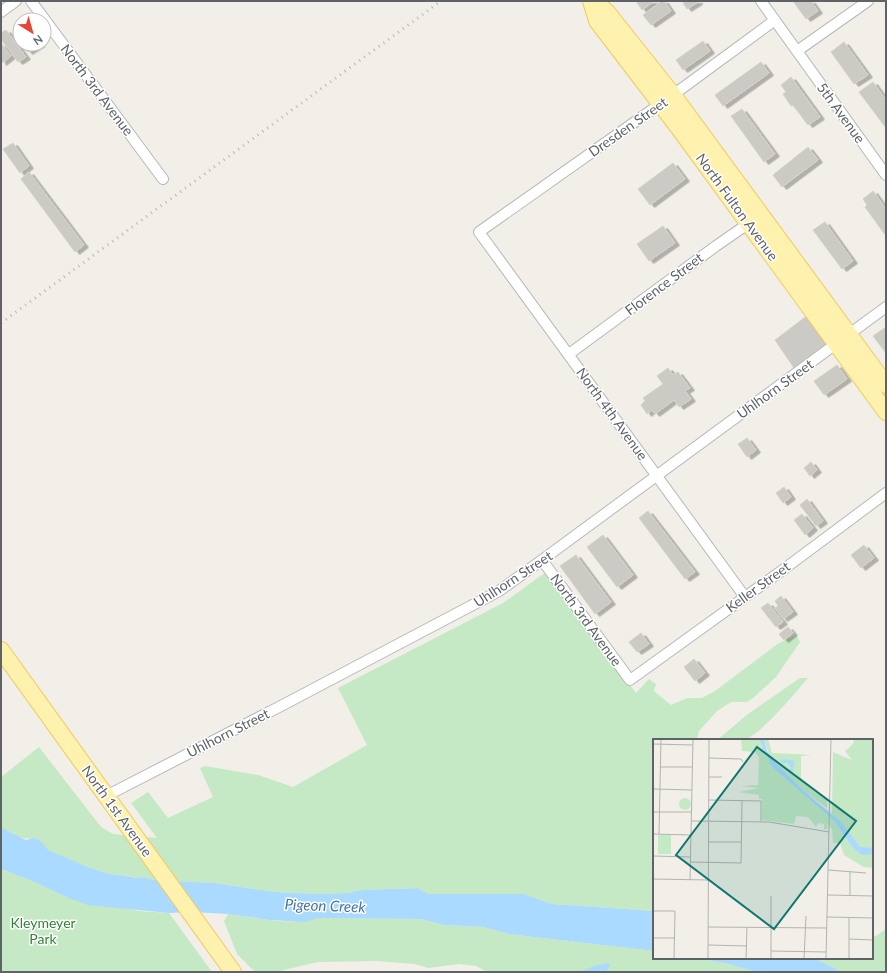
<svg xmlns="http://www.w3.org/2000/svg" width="887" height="973" viewBox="0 0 887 973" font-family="Lato,sans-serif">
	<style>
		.green { fill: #c5e8c5 }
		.water { fill: #aadaff }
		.building { fill: #cccac5; stroke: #d6d1c6; filter: url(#shadow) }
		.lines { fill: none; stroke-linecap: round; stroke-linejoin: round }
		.minor-casing { stroke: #b5b8bc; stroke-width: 12 }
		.primary-casing { stroke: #f2c960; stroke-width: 18 }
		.minor { stroke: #fff; stroke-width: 10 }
		.primary { stroke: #fff2af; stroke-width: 16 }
		.rail { stroke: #b6b7b8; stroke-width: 3; stroke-dasharray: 1 5; stroke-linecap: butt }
		.labels { text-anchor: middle; stroke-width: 3; stroke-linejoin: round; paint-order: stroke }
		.street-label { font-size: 14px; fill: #5f6368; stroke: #fff }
		.park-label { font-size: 14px; fill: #348238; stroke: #fff }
		.water-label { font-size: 15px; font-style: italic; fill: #4174aa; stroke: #fff }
		.inset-road { fill: none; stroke: #b3b3b1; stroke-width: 1 }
		.view { fill: #0f766e; fill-opacity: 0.15; stroke: #0f766e; stroke-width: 2 }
		.inset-edge { fill: none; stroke: #5f6368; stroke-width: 2 }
	</style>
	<defs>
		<filter id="shadow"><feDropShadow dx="4.5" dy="2.5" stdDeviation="0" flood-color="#0004"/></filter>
	</defs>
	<rect width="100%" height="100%" fill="#f1efe8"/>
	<path class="green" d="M 546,572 L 636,693 L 649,679 L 656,684 L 654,691 L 671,705 L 687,698 L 702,698 L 715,691 L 779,643 L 796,635 L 800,642 L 776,677 L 753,698 L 747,702 L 731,702 L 717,711 L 699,731 L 697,740 L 654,740 L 654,911 L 552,904 L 524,894 L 428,894 L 416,888 L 362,890 L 347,893 L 319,894 L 275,892 L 214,883 L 156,880 L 141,877 L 138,878 L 106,873 L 88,867 L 47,850 L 34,838 C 23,840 14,836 5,829 L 1,829 L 1,777 L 39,747 L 101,827 L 113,834 L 157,838 L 131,803 L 148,792 L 168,818 L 213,797 L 200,768 L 205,766 L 258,775 L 293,787 L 367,745 L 338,688 L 503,603 Z
		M 800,678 L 808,678 C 796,692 759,737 743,740 C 735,742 725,740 717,740 L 748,714 Z
		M 1,869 L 37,883 L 66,897 L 139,911 L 169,913 L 212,972 L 1,972 Z
		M 228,914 C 257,918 289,926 318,918 L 421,919 L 444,925 L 484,927 L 508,934 L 654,951 L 654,958 L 696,958 L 728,964 L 757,972 L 488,972 L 476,966 L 459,964 L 428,968 L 415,964 L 376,961 L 318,962 L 275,972 L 255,972 L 237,954 L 224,921 Z
		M 886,929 L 886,972 L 842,972 L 814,958 L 872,958 L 872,935 L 876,936 Z"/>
	<path class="water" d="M 1,829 L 5,829 L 11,833 L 26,840 L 34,838 L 42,842 L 48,850 L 88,867 L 106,873 L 137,878 L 141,877 L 156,880 L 214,883 L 275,892 L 319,894 L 347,893 L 362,890 L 417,888 L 428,894 L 524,894 L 552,904 L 654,911 L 654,951 L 508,934 L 484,927 L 444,925 L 421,919 L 318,918 L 305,922 L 269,920 L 228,914 L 193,912 L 169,913 L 88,905 L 66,897 L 37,883 L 1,869 Z
		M 696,958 L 814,958 L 842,972 L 757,972 L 728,964 Z
		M 608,963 L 610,965 L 606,972 L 579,972 L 597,965 Z"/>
	<path class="building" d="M 636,1 L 654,1 L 642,10 Z
		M 662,1 L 664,1 L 671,11 L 651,25 L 643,15 Z
		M 686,1 L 698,1 L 698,2 L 687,9 L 683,3 Z
		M 793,1 L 811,1 L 818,11 L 806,19 Z
		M 6,30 L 26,57 L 18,62 L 1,39 L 1,33 Z
		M 703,41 L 710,51 L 683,70 L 676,60 Z
		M 844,42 L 868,75 L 854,84 L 831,52 Z
		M 1,43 L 11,56 L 2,63 L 1,61 Z
		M 22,44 L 41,44 L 28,52 Z
		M 761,62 L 769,73 L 723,106 L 715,95 Z
		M 791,77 L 820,117 L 808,125 L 793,105 L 791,106 L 783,94 L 786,92 L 781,85 Z
		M 873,82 L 886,100 L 886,128 L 859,92 Z
		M 742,109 L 775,154 L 764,162 L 731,116 Z
		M 13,143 L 29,166 L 20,173 L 3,149 Z
		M 808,147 L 818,160 L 782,187 L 773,175 Z
		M 673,163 L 685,179 L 650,205 L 638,189 Z
		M 29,172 L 84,245 L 75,252 L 21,179 Z
		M 873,191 L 886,209 L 886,236 L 865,207 L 867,205 L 863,199 Z
		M 825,222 L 853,261 L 842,269 L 813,230 Z
		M 663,226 L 675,243 L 649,261 L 637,244 Z
		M 808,315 L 831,343 L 794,368 L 775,340 Z
		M 886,327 L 886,353 L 873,336 Z
		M 837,365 L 847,379 L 824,395 L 814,381 Z
		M 668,368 L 673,375 L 678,372 L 690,388 L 685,391 L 691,399 L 679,407 L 674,400 L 655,414 L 652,410 L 647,414 L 641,405 L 645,401 L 643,398 L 663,384 L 657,376 Z
		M 747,438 L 756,450 L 747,457 L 738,444 Z
		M 811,462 L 817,470 L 810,476 L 804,468 Z
		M 784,487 L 791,497 L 783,503 L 776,493 Z
		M 807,499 L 823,521 L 816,526 L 800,505 Z
		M 648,511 L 695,572 L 685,579 L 639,518 Z
		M 802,514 L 813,528 L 805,535 L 794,520 Z
		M 603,535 L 633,575 L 617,587 L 587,547 Z
		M 864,545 L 874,558 L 861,568 L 851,555 Z
		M 576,555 L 611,602 L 595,614 L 560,566 Z
		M 781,596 L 793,612 L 783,619 L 775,608 L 778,606 L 775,601 Z
		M 768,603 L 783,622 L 776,627 L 761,608 Z
		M 788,627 L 793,633 L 784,640 L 779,634 Z
		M 641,633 L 649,644 L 637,652 L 629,642 Z
		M 694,659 L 705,673 L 695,681 L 684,667 Z"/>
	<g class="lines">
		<g class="minor-casing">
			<path id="minor" d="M 31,1 L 163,179
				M 761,1 L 886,175
				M 1,12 L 16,1
				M 797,51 L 868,1
				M 569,354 L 716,246 L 752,221
				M 542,560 L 630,680 L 784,569 L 886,493
				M 745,597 L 479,232 L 673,95 L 775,20
				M 106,796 L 279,707 L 484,599 L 499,591 L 542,560 L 886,307"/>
		</g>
		<g class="primary-casing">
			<path id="primary" d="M 591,1 L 597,21 L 678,127 L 886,412
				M 593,1 L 607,12 L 673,95 L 886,385
				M 1,650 L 233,972"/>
		</g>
		<use href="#minor" class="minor"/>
		<use href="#primary" class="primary"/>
		<path class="rail" d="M 1,323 L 441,1"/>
	</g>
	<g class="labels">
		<g class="street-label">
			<text transform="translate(97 90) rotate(53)" y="5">North 3rd Avenue</text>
			<text transform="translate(841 113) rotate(54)" y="5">5th Avenue</text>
			<text transform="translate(628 127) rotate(-35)" y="5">Dresden Street</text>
			<text transform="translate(737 207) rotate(54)" y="5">North Fulton Avenue</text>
			<text transform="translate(664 284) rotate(-37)" y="5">Florence Street</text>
			<text transform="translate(775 389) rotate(-36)" y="5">Uhlhorn Street</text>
			<text transform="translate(612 414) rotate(54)" y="5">North 4th Avenue</text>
			<text transform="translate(513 579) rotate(-33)" y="5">Uhlhorn Street</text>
			<text transform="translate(758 587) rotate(-36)" y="5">Keller Street</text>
			<text transform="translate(586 620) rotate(54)" y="5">North 3rd Avenue</text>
			<text transform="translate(228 733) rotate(-27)" y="5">Uhlhorn Street</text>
			<text transform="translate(117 811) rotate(54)" y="5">North 1st Avenue</text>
		</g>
		<g class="park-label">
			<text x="43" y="928">Kleymeyer<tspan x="43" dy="16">Park</tspan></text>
		</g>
		<g class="water-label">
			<text transform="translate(325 906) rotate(2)" y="5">Pigeon Creek</text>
		</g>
	</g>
	<g transform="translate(653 739)">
		<rect width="220" height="220" fill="#f1efe8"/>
		<path d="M 88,0 L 106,0 L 119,28 L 180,81 L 201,110 L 206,114 L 220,115 L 220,129 L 211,128 L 191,116 L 187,104 L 180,104 L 179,90 L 175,84 L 174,90 L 171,90 L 171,85 L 165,84 L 163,88 L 155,78 L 143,77 L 141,85 L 109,81 L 109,60 L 106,60 L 106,56 L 86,53 L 106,49 L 88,47 L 105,46 L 106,18 L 102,13 L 89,12 ZM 111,0 L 115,0 L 119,14 L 159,16 L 148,17 L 148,39 L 160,52 L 174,60 L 174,69 L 152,53 L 127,28 L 116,15 ZM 201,0 L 220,0 L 220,109 L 216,110 L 207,108 L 179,75 L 180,13 L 199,21 L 192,12 L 200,5 ZM26 65a6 6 0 1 1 12 0a6 6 0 1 1-12 0ZM 5,96 L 18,96 L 18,115 L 5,115 Z" fill="#c5e8c5"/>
		<path d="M 106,0 L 111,0 L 114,12 L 121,22 L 152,53 L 187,82 L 207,108 L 220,109 L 220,115 L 209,116 L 201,110 L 180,81 L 119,28 ZM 129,20 L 142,22 L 139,34 L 135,32 L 138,29 L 135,24 L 128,24 Z" fill="#aadaff"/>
		<path class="inset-road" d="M 0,5 L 40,6M 56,19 L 88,20 L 90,23M 7,28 L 39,28M 56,38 L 69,38M 0,50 L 39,51M 56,61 L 108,62 L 108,82M 0,73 L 38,73M 38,82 L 116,83 L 176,93M 0,95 L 38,96M 6,95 L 8,0M 55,103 L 88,103M 0,117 L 37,118M 37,123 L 88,124 L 89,62M 175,131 L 213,134M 0,140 L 55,141M 37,141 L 40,0M 175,156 L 220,157M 197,157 L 197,132M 0,172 L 22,172 L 21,220M 174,178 L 220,179M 55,188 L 174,189M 0,199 L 22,199M 196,200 L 220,201M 55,206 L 94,207M 118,212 L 173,213M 55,220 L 56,0M 93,220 L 94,188M 118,220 L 118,157M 151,220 L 153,177M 173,220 L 178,0M 196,220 L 196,178"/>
		<path class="view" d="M 104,8 L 203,82 L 121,190 L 23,116 Z"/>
		<rect width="220" height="220" class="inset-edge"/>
	</g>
	<rect width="887" height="973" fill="none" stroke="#5f6368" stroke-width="4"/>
	<g transform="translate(32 32) rotate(143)"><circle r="19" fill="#ffffff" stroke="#bfc1c3"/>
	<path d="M0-3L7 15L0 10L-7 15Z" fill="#ea4335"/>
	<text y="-6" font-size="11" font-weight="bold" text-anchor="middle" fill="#5f6368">N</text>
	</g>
</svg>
